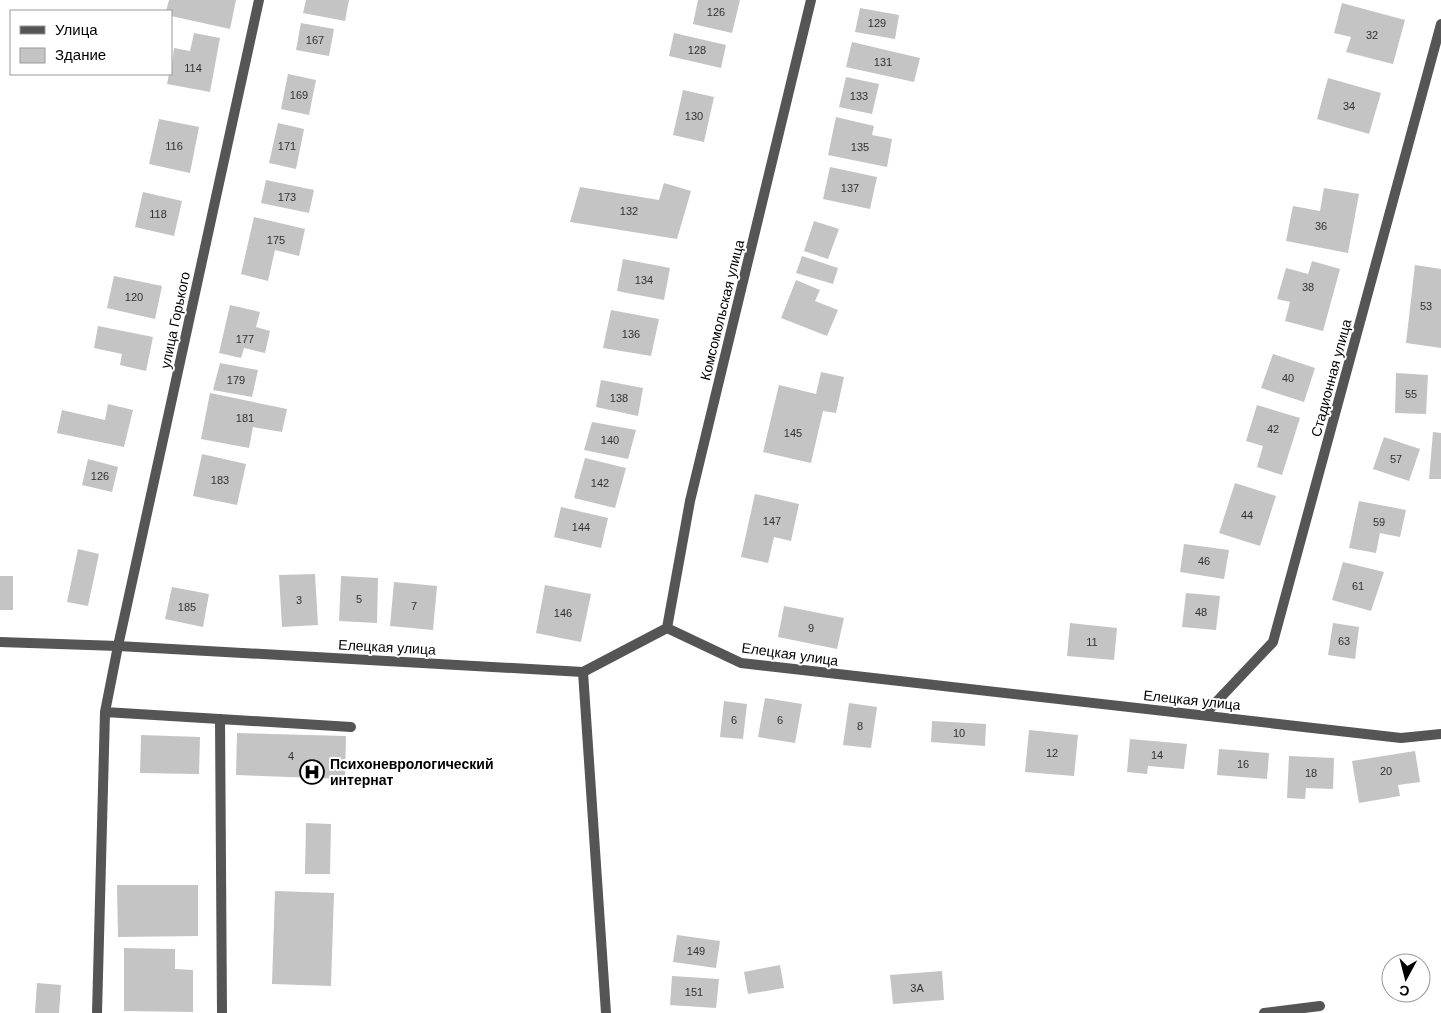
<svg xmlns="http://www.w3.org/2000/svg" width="1441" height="1013" viewBox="0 0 1441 1013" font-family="Arial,sans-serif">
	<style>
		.building { fill: #c4c4c4 }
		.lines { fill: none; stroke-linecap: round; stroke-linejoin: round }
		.lane { stroke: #555; stroke-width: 10 }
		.street { stroke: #555; stroke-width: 10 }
		.labels { text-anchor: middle; stroke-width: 4; stroke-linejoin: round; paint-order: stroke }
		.number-label { font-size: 11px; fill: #313131 }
		.street-label { font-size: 14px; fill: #000; stroke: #fff }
		.poi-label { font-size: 14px; font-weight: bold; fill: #000; stroke: #fff; text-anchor: start }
	</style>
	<rect width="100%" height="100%" fill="#fff"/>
	<path class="building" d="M 169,0 L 236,0 L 230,29 L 171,16 L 171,11 L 166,11 Z
		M 306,0 L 349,0 L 345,21 L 303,13 Z
		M 698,0 L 740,0 L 732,33 L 693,24 Z
		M 1342,3 L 1405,20 L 1393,64 L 1346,52 L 1351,37 L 1334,33 Z
		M 860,8 L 899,15 L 895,39 L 855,32 Z
		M 301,23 L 334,29 L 329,56 L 296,50 Z
		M 194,33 L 220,38 L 210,92 L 167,84 L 169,74 L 171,74 L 174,48 L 190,51 Z
		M 674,33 L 726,45 L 721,68 L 669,56 Z
		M 852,42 L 920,58 L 914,82 L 846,67 Z
		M 288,74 L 316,80 L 309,115 L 281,109 Z
		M 846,77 L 879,84 L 872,114 L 839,107 Z
		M 1328,78 L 1381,93 L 1369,134 L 1317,119 Z
		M 683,90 L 714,97 L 704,142 L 673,135 Z
		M 836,117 L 874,126 L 872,135 L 892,139 L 887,167 L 828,155 Z
		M 159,119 L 199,127 L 190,173 L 149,164 Z
		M 278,123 L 304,129 L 296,169 L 269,163 Z
		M 830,167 L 877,177 L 870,209 L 823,199 Z
		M 266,180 L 314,190 L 309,213 L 261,203 Z
		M 664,183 L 691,191 L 677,239 L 570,222 L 580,187 L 659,200 Z
		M 1324,188 L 1359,194 L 1348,253 L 1286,241 L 1293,206 L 1320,211 Z
		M 143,192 L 182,201 L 174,236 L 135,227 Z
		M 254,217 L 305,229 L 299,256 L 275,250 L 268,281 L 241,274 Z
		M 814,221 L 839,229 L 828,259 L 804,251 Z
		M 802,256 L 838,268 L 833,284 L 796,273 Z
		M 623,259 L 670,268 L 664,300 L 617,291 Z
		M 1312,261 L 1340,269 L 1323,331 L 1285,321 L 1290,302 L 1277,299 L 1286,268 L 1308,274 Z
		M 1415,265 L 1441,269 L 1441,348 L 1406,343 Z
		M 114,276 L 162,286 L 155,319 L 107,308 Z
		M 796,280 L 820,290 L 815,301 L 838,310 L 827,336 L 781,318 Z
		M 230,305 L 260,312 L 256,327 L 270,331 L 265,353 L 244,348 L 241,358 L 219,353 Z
		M 611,310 L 659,319 L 651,356 L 603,348 Z
		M 98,326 L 153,337 L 146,371 L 120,365 L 122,354 L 94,348 Z
		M 1273,354 L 1315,368 L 1304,402 L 1261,388 Z
		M 220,363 L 258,370 L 252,397 L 213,390 Z
		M 821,372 L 844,377 L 836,413 L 823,411 L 811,463 L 763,452 L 779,385 L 816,394 Z
		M 1396,373 L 1428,375 L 1426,414 L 1395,413 Z
		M 601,380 L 643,388 L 638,416 L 596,407 Z
		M 210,393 L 287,409 L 282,432 L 253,427 L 249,448 L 201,439 Z
		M 108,404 L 133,410 L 124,447 L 57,433 L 62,410 L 105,420 Z
		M 1257,405 L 1300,418 L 1282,475 L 1257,467 L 1263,446 L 1246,441 Z
		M 592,422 L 636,430 L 628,459 L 584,450 Z
		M 1433,432 L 1441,433 L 1441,479 L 1429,479 Z
		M 1384,437 L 1420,449 L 1409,481 L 1373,469 Z
		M 202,454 L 246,464 L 237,505 L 193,496 Z
		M 585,458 L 626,468 L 615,508 L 574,498 Z
		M 88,459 L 118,467 L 112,492 L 82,485 Z
		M 1235,483 L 1276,496 L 1260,546 L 1219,533 Z
		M 755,494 L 799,504 L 791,541 L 774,537 L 768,563 L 741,557 Z
		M 1359,501 L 1406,510 L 1400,537 L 1380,533 L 1376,553 L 1349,548 Z
		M 561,507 L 608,518 L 601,548 L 554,537 Z
		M 1184,544 L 1229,550 L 1224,579 L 1180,572 Z
		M 78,549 L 99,554 L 88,606 L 67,602 Z
		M 1343,562 L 1384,572 L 1371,611 L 1332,600 Z
		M 315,574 L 318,625 L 282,627 L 279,575 Z
		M 0,576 L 13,576 L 13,610 L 0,610 Z
		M 341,576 L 378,578 L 377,623 L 339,621 Z
		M 394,582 L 437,586 L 433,630 L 390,626 Z
		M 545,585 L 591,594 L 581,642 L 536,633 Z
		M 172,587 L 209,594 L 203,627 L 165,619 Z
		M 1186,593 L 1220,596 L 1216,630 L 1182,627 Z
		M 784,606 L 844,618 L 837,649 L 778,637 Z
		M 1070,623 L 1117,628 L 1114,660 L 1067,656 Z
		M 1333,623 L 1359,627 L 1355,659 L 1328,655 Z
		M 765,698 L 802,704 L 795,743 L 758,737 Z
		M 724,701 L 747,704 L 743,739 L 720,737 Z
		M 849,703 L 877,707 L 871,748 L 843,745 Z
		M 932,721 L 986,724 L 985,746 L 931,742 Z
		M 1029,730 L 1078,735 L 1074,776 L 1025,772 Z
		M 237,733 L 346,736 L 345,779 L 236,775 Z
		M 141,735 L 200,737 L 199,774 L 140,773 Z
		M 1130,739 L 1187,744 L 1184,769 L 1148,766 L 1147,774 L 1127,772 Z
		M 1219,749 L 1269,753 L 1267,779 L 1217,775 Z
		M 1415,751 L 1420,782 L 1398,785 L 1400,796 L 1359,803 L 1352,761 Z
		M 1289,756 L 1334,758 L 1333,789 L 1306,788 L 1305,799 L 1287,798 Z
		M 306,823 L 331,824 L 330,874 L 305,874 Z
		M 117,885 L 198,885 L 198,936 L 118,937 Z
		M 275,891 L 334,893 L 331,986 L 272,984 Z
		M 677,935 L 720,941 L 716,968 L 673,962 Z
		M 124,948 L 175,949 L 175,969 L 193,970 L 193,1012 L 124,1011 Z
		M 780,965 L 784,988 L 748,994 L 744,972 Z
		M 942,971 L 944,1000 L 893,1004 L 890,975 Z
		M 672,976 L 719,979 L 716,1008 L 670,1005 Z
		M 37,983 L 61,985 L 59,1013 L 35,1013 Z"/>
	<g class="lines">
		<path class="lane" d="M 105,712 L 351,727
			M 220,719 L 222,1013
			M 97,1013 L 105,712 L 118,646"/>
		<path class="street" d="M 667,628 L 690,501 L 811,0
			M 0,642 L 118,646 L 583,672 L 667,628 L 741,663 L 1401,738 L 1441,734
			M 118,646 L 259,0
			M 583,672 L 606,1013
			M 1204,715 L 1273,642 L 1441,24
			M 1264,1013 L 1320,1006"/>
	</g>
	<defs>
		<g id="hospital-ring" transform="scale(1.25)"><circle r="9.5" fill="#fff" stroke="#000" stroke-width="1.5"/><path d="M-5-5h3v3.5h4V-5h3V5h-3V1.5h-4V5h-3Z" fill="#000"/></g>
	</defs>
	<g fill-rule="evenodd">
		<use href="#hospital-ring" x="312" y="772"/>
	</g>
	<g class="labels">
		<g class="number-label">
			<text x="716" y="16">126</text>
			<text x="877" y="27">129</text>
			<text x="1372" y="39">32</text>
			<text x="315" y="44">167</text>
			<text x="697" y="54">128</text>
			<text x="883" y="66">131</text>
			<text x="193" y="72">114</text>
			<text x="299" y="99">169</text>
			<text x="859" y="100">133</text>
			<text x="1349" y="110">34</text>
			<text x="694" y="120">130</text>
			<text x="174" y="150">116</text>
			<text x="287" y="150">171</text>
			<text x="860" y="151">135</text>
			<text x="850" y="192">137</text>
			<text x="287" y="201">173</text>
			<text x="629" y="215">132</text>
			<text x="158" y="218">118</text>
			<text x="1321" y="230">36</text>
			<text x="276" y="244">175</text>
			<text x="644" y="284">134</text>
			<text x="1308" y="291">38</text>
			<text x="134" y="301">120</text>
			<text x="1426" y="310">53</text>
			<text x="631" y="338">136</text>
			<text x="245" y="343">177</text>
			<text x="1288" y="382">40</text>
			<text x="236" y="384">179</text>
			<text x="1411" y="398">55</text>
			<text x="619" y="402">138</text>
			<text x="245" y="422">181</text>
			<text x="1273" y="433">42</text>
			<text x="793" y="437">145</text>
			<text x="610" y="444">140</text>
			<text x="1396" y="463">57</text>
			<text x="100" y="480">126</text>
			<text x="220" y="484">183</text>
			<text x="600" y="487">142</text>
			<text x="1247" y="519">44</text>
			<text x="772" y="525">147</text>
			<text x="1379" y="526">59</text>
			<text x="581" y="531">144</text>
			<text x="1204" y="565">46</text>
			<text x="1358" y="590">61</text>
			<text x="359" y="603">5</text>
			<text x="299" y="604">3</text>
			<text x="414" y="610">7</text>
			<text x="187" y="611">185</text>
			<text x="1201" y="616">48</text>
			<text x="563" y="617">146</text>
			<text x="811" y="632">9</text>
			<text x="1344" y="645">63</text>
			<text x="1092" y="646">11</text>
			<text x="734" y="724">6</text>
			<text x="780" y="724">6</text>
			<text x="860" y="730">8</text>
			<text x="959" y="737">10</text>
			<text x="1052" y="757">12</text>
			<text x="1157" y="759">14</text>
			<text x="291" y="760">4</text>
			<text x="1243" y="768">16</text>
			<text x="1386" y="775">20</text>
			<text x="1311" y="777">18</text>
			<text x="696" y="955">149</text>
			<text x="917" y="992">3А</text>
			<text x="694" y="996">151</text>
		</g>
		<g class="street-label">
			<text transform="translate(722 310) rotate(-76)" y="5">Комсомольская улица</text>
			<text transform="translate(175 320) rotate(-78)" y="5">улица Горького</text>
			<text transform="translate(1331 378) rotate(-75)" y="5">Стадионная улица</text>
			<text transform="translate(387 647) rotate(3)" y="5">Елецкая улица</text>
			<text transform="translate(790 654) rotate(8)" y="5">Елецкая улица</text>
			<text transform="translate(1192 700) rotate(6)" y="5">Елецкая улица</text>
		</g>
		<g class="poi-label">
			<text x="330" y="769">Психоневрологический<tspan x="330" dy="16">интернат</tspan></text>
		</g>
	</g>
	<rect x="10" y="10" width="162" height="65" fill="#ffffff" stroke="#999999"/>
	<rect x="20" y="26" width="25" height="8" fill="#555555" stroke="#999999"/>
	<text x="55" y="35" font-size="15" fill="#000000">Улица</text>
	<rect x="20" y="48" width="25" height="15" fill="#c4c4c4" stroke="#999999"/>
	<text x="55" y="60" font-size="15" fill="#000000">Здание</text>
	<g transform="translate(1406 978) rotate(187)"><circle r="24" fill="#ffffff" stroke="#999999"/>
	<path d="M0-4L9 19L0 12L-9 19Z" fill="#000000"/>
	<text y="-8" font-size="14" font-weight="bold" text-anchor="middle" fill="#000000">С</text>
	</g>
</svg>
